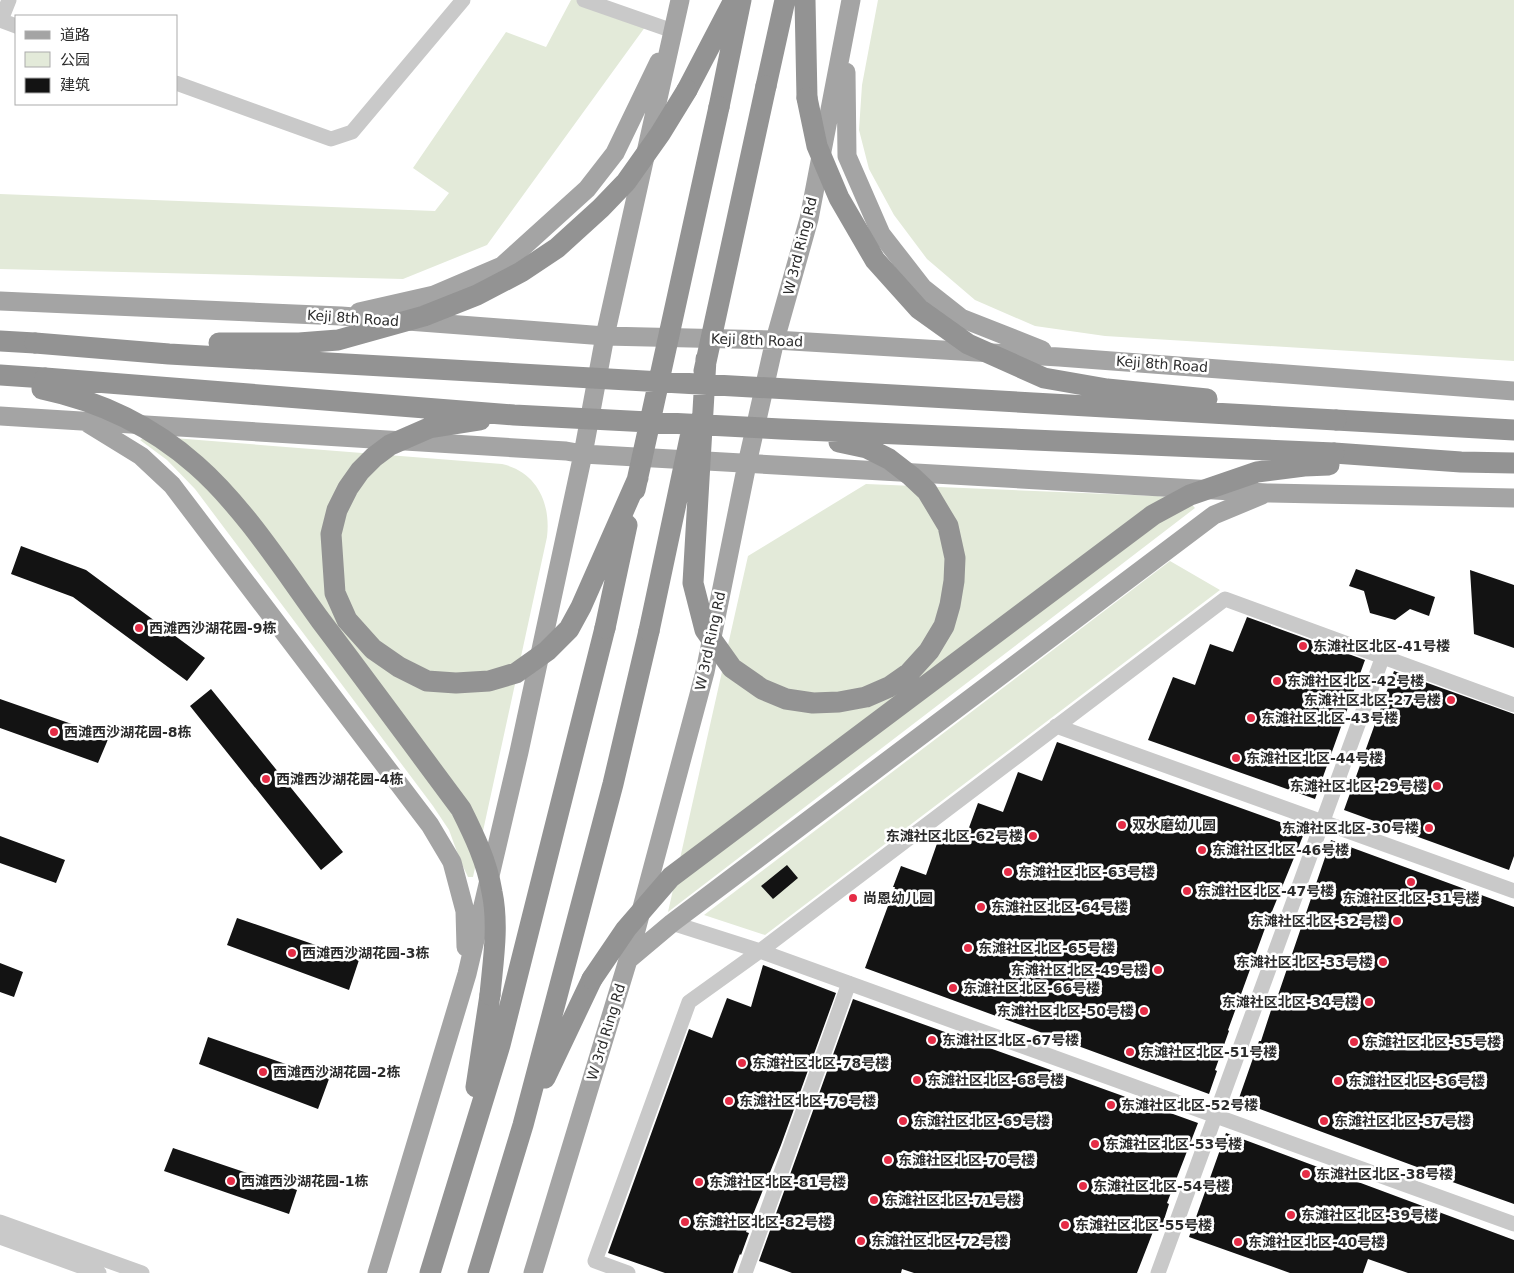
<svg xmlns="http://www.w3.org/2000/svg" width="1514" height="1273" viewBox="0 0 1514 1273" font-family="'DejaVu Sans','Noto Sans SC',sans-serif">
	<style>
		.green { fill: #e3ead9 }
		.building { fill: #131313 }
		.lines { fill: none; stroke-linecap: round; stroke-linejoin: round }
		.minor { stroke: #c9c9c9; stroke-width: 15 }
		.major { stroke: #a4a4a4; stroke-width: 19 }
		.highway { stroke: #939393; stroke-width: 21 }
		.highway-bridge { stroke: #939393; stroke-width: 21 }
		.poi-dot { fill: #e52c46; stroke: #fff; stroke-width: 2 }
		.labels { text-anchor: middle; stroke-width: 5; stroke-linejoin: round; paint-order: stroke }
		.street-label { font-size: 14px; fill: #2c2c2c; stroke: #fff }
		.poi-label { font-size: 14px; font-weight: bold; fill: #2c2c2c; stroke: #fff; text-anchor: start }
	</style>
	<rect width="100%" height="100%" fill="#fff"/>
	<path class="green" d="M 571,0 L 579,0 L 648,23 L 487,245 L 403,279 L 0,269 L 0,194 L 435,211 L 449,193 L 413,168 L 506,32 L 546,47 Z
		M 878,0 L 1514,0 L 1514,361 L 1105,336 L 1035,326 L 975,300 L 927,259 L 894,215 L 869,169 L 859,130 L 862,85 Z
		M 148,436 L 502,464 C 537,472 551,503 547,537 L 473,877 L 468,877 L 460,860 L 449,830 L 433,806 L 195,489 L 167,460 L 140,440 Z
		M 866,484 L 1157,496 L 1188,500 L 1195,508 L 668,912 L 748,556 Z
		M 1170,561 L 1220,590 L 765,935 L 704,915 Z"/>
	<path class="building" d="M 21,546 L 86,570 L 205,658 L 187,681 L 73,597 L 11,574 Z
		M 1356,569 L 1435,597 L 1429,616 L 1410,609 L 1395,620 L 1370,613 L 1364,591 L 1349,586 Z
		M 1470,570 L 1514,585 L 1514,648 L 1474,634 Z
		M 1247,617 L 1365,660 L 1315,799 L 1148,740 L 1173,677 L 1195,685 L 1210,644 L 1233,652 Z
		M 1394,671 L 1514,714 L 1514,856 L 1509,870 L 1344,810 Z
		M 211,689 L 343,852 L 321,870 L 190,706 Z
		M 0,699 L 109,737 L 98,763 L 0,728 Z
		M 1057,742 L 1305,831 L 1264,931 L 1228,1030 L 1229,1031 L 1215,1070 L 1217,1071 L 1209,1094 L 865,968 L 895,887 L 893,887 L 901,866 L 926,875 L 940,835 L 963,844 L 978,803 L 1003,812 L 1018,772 L 1042,781 Z
		M 0,836 L 65,860 L 56,883 L 0,863 Z
		M 1331,840 L 1514,907 L 1514,1204 L 1416,1169 L 1417,1167 L 1238,1101 L 1259,1041 L 1261,1041 L 1274,1001 L 1276,1001 Z
		M 787,865 L 798,878 L 773,899 L 761,886 Z
		M 237,918 L 359,960 L 349,990 L 227,945 Z
		M 0,963 L 23,972 L 14,997 L 0,992 Z
		M 763,965 L 836,993 L 781,1145 L 746,1232 L 749,1233 L 741,1255 L 740,1254 L 733,1273 L 665,1273 L 608,1253 L 689,1029 L 712,1038 L 727,998 L 751,1007 Z
		M 853,999 L 1198,1123 L 1167,1203 L 1169,1204 L 1162,1226 L 1156,1224 L 1137,1273 L 914,1273 L 902,1269 L 901,1273 L 792,1273 L 759,1261 Z
		M 208,1037 L 329,1079 L 318,1109 L 199,1064 Z
		M 1226,1133 L 1514,1240 L 1514,1273 L 1408,1273 L 1368,1259 L 1363,1273 L 1290,1273 L 1189,1237 Z
		M 173,1148 L 297,1190 L 289,1214 L 164,1171 Z"/>
	<g class="lines">
		<path class="minor" d="M 584,0 L 673,31
			M 0,20 L 16,26
			M 1,20 L 9,0
			M 176,83 L 331,139 L 352,132 L 463,0
			M 1056,726 L 1514,891
			M 672,923 L 760,951 L 1514,1224
			M 0,1222 L 142,1273
			M 0,1237 L 99,1273
			M 628,1273 L 595,1261 L 689,1002 L 760,951 L 1225,599 L 1514,705
			M 745,1273 L 849,983
			M 1158,1273 L 1383,656"/>
		<path class="major" d="M 846,72 L 847,156 L 881,234 L 923,288 L 961,318 L 1042,350
			M 0,301 L 341,316 L 605,336 L 775,340 L 1059,357 L 1514,391
			M 359,312 L 434,295 L 502,266 L 587,189 L 615,153 L 659,62
			M 0,416 L 566,451 L 583,454 L 1267,493 L 1514,498
			M 89,424 L 141,456 L 172,485 L 430,825 L 452,862 L 465,911 L 466,947
			M 628,960 L 672,923 L 1214,515 L 1262,495
			M 377,1273 L 467,974 L 519,752 L 583,454 L 605,336 L 680,0
			M 533,1273 L 628,960 L 705,672 L 747,464 L 775,340 L 809,219 L 851,0"/>
		<path class="highway" d="M 805,0 L 807,98
			M 766,86 L 785,0
			M 687,90 L 733,2
			M 719,107 L 741,0
			M 0,341 L 35,343
			M 0,375 L 45,378
			M 1336,420 L 1514,430
			M 1334,453 L 1461,462 L 1514,463
			M 545,1078 L 592,979
			M 476,1087 L 490,995
			M 430,1273 L 500,1045 L 605,628
			M 478,1273 L 523,1125 L 613,784 L 649,631"/>
		<path class="highway-bridge" d="M 807,98 L 817,146 L 839,198 L 875,260 L 919,309 L 968,344 L 1044,378 L 1107,389 L 1207,399
			M 35,343 L 169,354 L 1336,420
			M 219,343 L 299,343 L 338,340 L 424,316 L 477,295 L 521,272 L 557,248 L 601,208 L 626,182 L 660,134 L 687,90
			M 706,359 L 693,583 L 705,630 L 732,668 L 762,689 L 786,699 L 813,703 L 839,702 L 866,697 L 889,687 L 909,673 L 929,651 L 944,626 L 950,605 L 954,581 L 955,558 L 948,526 L 927,491 L 911,476 L 889,459 L 867,448 L 839,442
			M 704,371 L 766,86
			M 45,378 L 514,415 L 781,429 L 1334,453
			M 42,389 C 99,401 152,426 196,465 C 243,506 284,570 321,621 C 368,683 414,746 461,809 C 474,835 487,862 492,892 C 499,926 493,961 490,995
			M 480,420 L 429,428 L 390,445 L 374,457 L 360,471 L 348,488 L 337,510 L 331,534 L 335,593 L 347,620 L 373,649 L 399,667 L 427,681 L 456,683 L 489,681 L 516,673 L 547,651 L 569,629 L 581,607 L 638,478
			M 635,490 L 719,107
			M 605,628 L 627,525
			M 649,631 L 691,433
			M 592,979 L 626,929 L 671,877 L 1153,515 L 1190,495 L 1257,472 L 1304,466 L 1329,465"/>
	</g>
	<g class="poi-dot">
		<circle cx="139" cy="628" r="5"/>
		<circle cx="1303" cy="646" r="5"/>
		<circle cx="1277" cy="681" r="5"/>
		<circle cx="1451" cy="700" r="5"/>
		<circle cx="1251" cy="718" r="5"/>
		<circle cx="54" cy="732" r="5"/>
		<circle cx="1236" cy="758" r="5"/>
		<circle cx="266" cy="779" r="5"/>
		<circle cx="1437" cy="786" r="5"/>
		<circle cx="1122" cy="825" r="5"/>
		<circle cx="1429" cy="828" r="5"/>
		<circle cx="1033" cy="836" r="5"/>
		<circle cx="1202" cy="850" r="5"/>
		<circle cx="1008" cy="872" r="5"/>
		<circle cx="1411" cy="882" r="5"/>
		<circle cx="1187" cy="891" r="5"/>
		<circle cx="853" cy="898" r="5"/>
		<circle cx="981" cy="907" r="5"/>
		<circle cx="1397" cy="921" r="5"/>
		<circle cx="968" cy="948" r="5"/>
		<circle cx="292" cy="953" r="5"/>
		<circle cx="1383" cy="962" r="5"/>
		<circle cx="1158" cy="970" r="5"/>
		<circle cx="953" cy="988" r="5"/>
		<circle cx="1369" cy="1002" r="5"/>
		<circle cx="1144" cy="1011" r="5"/>
		<circle cx="932" cy="1040" r="5"/>
		<circle cx="1354" cy="1042" r="5"/>
		<circle cx="1130" cy="1052" r="5"/>
		<circle cx="742" cy="1063" r="5"/>
		<circle cx="263" cy="1072" r="5"/>
		<circle cx="917" cy="1080" r="5"/>
		<circle cx="1338" cy="1081" r="5"/>
		<circle cx="729" cy="1101" r="5"/>
		<circle cx="1111" cy="1105" r="5"/>
		<circle cx="903" cy="1121" r="5"/>
		<circle cx="1324" cy="1121" r="5"/>
		<circle cx="1095" cy="1144" r="5"/>
		<circle cx="888" cy="1160" r="5"/>
		<circle cx="1306" cy="1174" r="5"/>
		<circle cx="231" cy="1181" r="5"/>
		<circle cx="699" cy="1182" r="5"/>
		<circle cx="1083" cy="1186" r="5"/>
		<circle cx="874" cy="1200" r="5"/>
		<circle cx="1291" cy="1215" r="5"/>
		<circle cx="685" cy="1222" r="5"/>
		<circle cx="1065" cy="1225" r="5"/>
		<circle cx="861" cy="1241" r="5"/>
		<circle cx="1238" cy="1242" r="5"/>
	</g>
	<g class="labels">
		<g class="street-label">
			<text transform="translate(800 246) rotate(-76)" y="5">W 3rd Ring Rd</text>
			<text transform="translate(353 318) rotate(4)" y="5">Keji 8th Road</text>
			<text transform="translate(757 340) rotate(2)" y="5">Keji 8th Road</text>
			<text transform="translate(1162 364) rotate(4)" y="5">Keji 8th Road</text>
			<text transform="translate(710 641) rotate(-78)" y="5">W 3rd Ring Rd</text>
			<text transform="translate(606 1032) rotate(-73)" y="5">W 3rd Ring Rd</text>
		</g>
		<g class="poi-label">
			<text x="149" y="633">西滩西沙湖花园-9栋</text>
			<text x="1313" y="651">东滩社区北区-41号楼</text>
			<text x="1287" y="686">东滩社区北区-42号楼</text>
			<text x="1441" y="705" text-anchor="end">东滩社区北区-27号楼</text>
			<text x="1261" y="723">东滩社区北区-43号楼</text>
			<text x="64" y="737">西滩西沙湖花园-8栋</text>
			<text x="1246" y="763">东滩社区北区-44号楼</text>
			<text x="276" y="784">西滩西沙湖花园-4栋</text>
			<text x="1427" y="791" text-anchor="end">东滩社区北区-29号楼</text>
			<text x="1132" y="830">双水磨幼儿园</text>
			<text x="1419" y="833" text-anchor="end">东滩社区北区-30号楼</text>
			<text x="1023" y="841" text-anchor="end">东滩社区北区-62号楼</text>
			<text x="1212" y="855">东滩社区北区-46号楼</text>
			<text x="1018" y="877">东滩社区北区-63号楼</text>
			<text x="1197" y="896">东滩社区北区-47号楼</text>
			<text x="863" y="903">尚恩幼儿园</text>
			<text x="1411" y="903" text-anchor="middle">东滩社区北区-31号楼</text>
			<text x="991" y="912">东滩社区北区-64号楼</text>
			<text x="1387" y="926" text-anchor="end">东滩社区北区-32号楼</text>
			<text x="978" y="953">东滩社区北区-65号楼</text>
			<text x="302" y="958">西滩西沙湖花园-3栋</text>
			<text x="1373" y="967" text-anchor="end">东滩社区北区-33号楼</text>
			<text x="1148" y="975" text-anchor="end">东滩社区北区-49号楼</text>
			<text x="963" y="993">东滩社区北区-66号楼</text>
			<text x="1359" y="1007" text-anchor="end">东滩社区北区-34号楼</text>
			<text x="1134" y="1016" text-anchor="end">东滩社区北区-50号楼</text>
			<text x="942" y="1045">东滩社区北区-67号楼</text>
			<text x="1364" y="1047">东滩社区北区-35号楼</text>
			<text x="1140" y="1057">东滩社区北区-51号楼</text>
			<text x="752" y="1068">东滩社区北区-78号楼</text>
			<text x="273" y="1077">西滩西沙湖花园-2栋</text>
			<text x="927" y="1085">东滩社区北区-68号楼</text>
			<text x="1348" y="1086">东滩社区北区-36号楼</text>
			<text x="739" y="1106">东滩社区北区-79号楼</text>
			<text x="1121" y="1110">东滩社区北区-52号楼</text>
			<text x="913" y="1126">东滩社区北区-69号楼</text>
			<text x="1334" y="1126">东滩社区北区-37号楼</text>
			<text x="1105" y="1149">东滩社区北区-53号楼</text>
			<text x="898" y="1165">东滩社区北区-70号楼</text>
			<text x="1316" y="1179">东滩社区北区-38号楼</text>
			<text x="241" y="1186">西滩西沙湖花园-1栋</text>
			<text x="709" y="1187">东滩社区北区-81号楼</text>
			<text x="1093" y="1191">东滩社区北区-54号楼</text>
			<text x="884" y="1205">东滩社区北区-71号楼</text>
			<text x="1301" y="1220">东滩社区北区-39号楼</text>
			<text x="695" y="1227">东滩社区北区-82号楼</text>
			<text x="1075" y="1230">东滩社区北区-55号楼</text>
			<text x="871" y="1246">东滩社区北区-72号楼</text>
			<text x="1248" y="1247">东滩社区北区-40号楼</text>
		</g>
	</g>
	<rect x="15" y="15" width="162" height="90" fill="#ffffff" stroke="#ababab"/>
	<rect x="25" y="31" width="25" height="8" fill="#a4a4a4" stroke="#ababab"/>
	<text x="60" y="40" font-size="15" fill="#2c2c2c">道路</text>
	<rect x="25" y="52" width="25" height="15" fill="#e3ead9" stroke="#ababab"/>
	<text x="60" y="65" font-size="15" fill="#2c2c2c">公园</text>
	<rect x="25" y="78" width="25" height="15" fill="#131313" stroke="#ababab"/>
	<text x="60" y="90" font-size="15" fill="#2c2c2c">建筑</text>
</svg>
